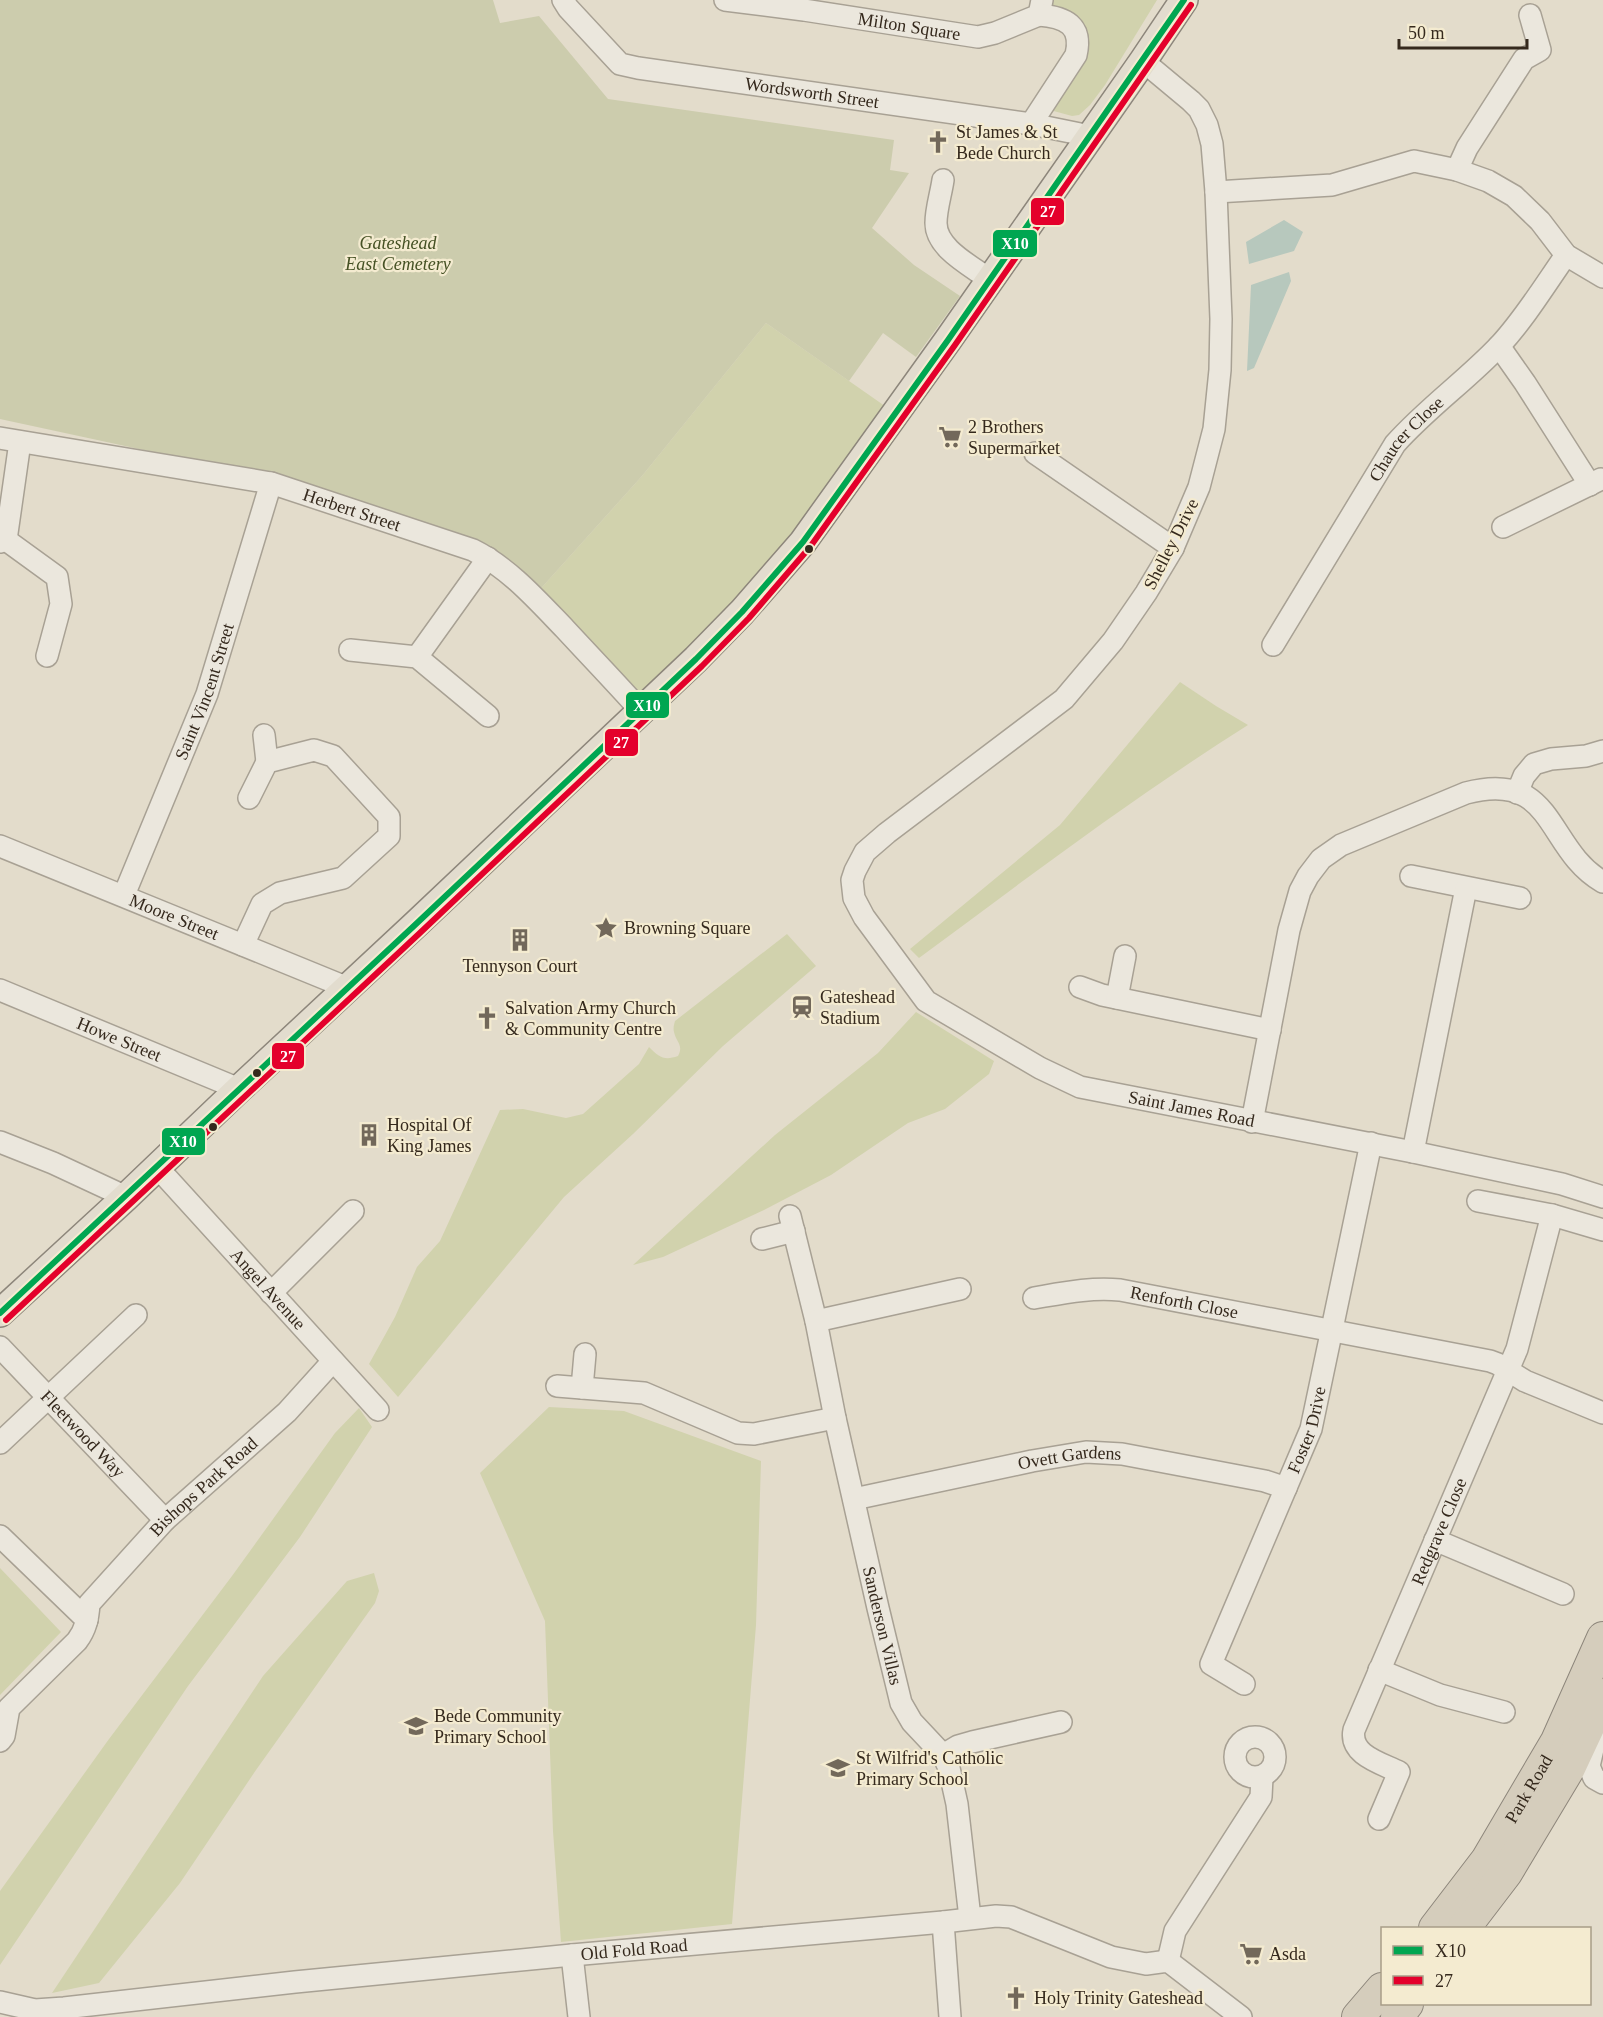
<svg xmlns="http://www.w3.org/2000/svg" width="1603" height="2017" viewBox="0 0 1603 2017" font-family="Georgia,serif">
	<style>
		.green { fill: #d1d2ad }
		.cemetery { fill: #ccccad }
		.water { fill: #b7c8bd }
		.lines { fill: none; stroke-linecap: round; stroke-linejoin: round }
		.minor-casing { stroke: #a8a194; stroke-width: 24 }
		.major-casing { stroke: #8d867b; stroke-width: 30 }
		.highway-casing { stroke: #8d867b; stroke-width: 34 }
		.minor { stroke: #ebe7dd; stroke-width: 21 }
		.major { stroke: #e2dcce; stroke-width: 27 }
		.highway { stroke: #d5cdbc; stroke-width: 32 }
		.bus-1-casing { stroke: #f4ebd0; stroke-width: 10 }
		.bus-2-casing { stroke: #f4ebd0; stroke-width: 10 }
		.bus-1 { stroke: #00a651; stroke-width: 6 }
		.bus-2 { stroke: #e4002b; stroke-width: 6 }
		.bus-dot { fill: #35291d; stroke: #f4ebd0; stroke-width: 2 }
		.labels { text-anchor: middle; stroke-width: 4.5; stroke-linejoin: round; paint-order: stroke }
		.street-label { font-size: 18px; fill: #35291d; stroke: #f4ebd0 }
		.poi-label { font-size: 18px; fill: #35291d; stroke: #f4ebd0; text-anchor: start }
		.park-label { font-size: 18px; font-style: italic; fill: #455124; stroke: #f4ebd0 }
		.line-badge { stroke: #f4ebd0; stroke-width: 2 }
		.badge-label { font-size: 16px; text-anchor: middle; font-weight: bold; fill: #fff }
	</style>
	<rect width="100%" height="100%" fill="#e3dccb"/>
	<path class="green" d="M 1046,0 L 1157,0 L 1105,85 L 1090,105 L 1079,115 L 1072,116 L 1050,110 L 1077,75 L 1084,63 L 1088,38 L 1075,18 L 1044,10 Z
		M 766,323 L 892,411 L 800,540 L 641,705 L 535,595 L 642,476 Z
		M 1180,682 L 1216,706 L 1248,725 C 1134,797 1027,878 919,958 L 910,949 L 1060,825 Z
		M 787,934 L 816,966 L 723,1046 L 633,1134 L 564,1197 L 398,1397 L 369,1364 L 395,1317 L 417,1267 L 440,1241 L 500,1110 L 523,1109 L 566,1118 L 583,1114 L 639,1064 L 649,1047 C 659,1057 664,1061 678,1056 C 684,1045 676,1042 674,1032 C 673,1028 674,1025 675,1021 Z
		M 916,1012 L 994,1061 L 989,1074 L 945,1109 L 908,1123 L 831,1175 L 764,1210 L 663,1257 L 633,1265 L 775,1135 L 878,1053 Z
		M 549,1407 L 624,1411 L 761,1461 L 756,1625 L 732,1924 L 561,1942 L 553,1831 L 545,1621 L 480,1473 Z
		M 359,1408 L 372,1427 L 300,1537 L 188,1686 L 0,1965 L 0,1891 L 109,1739 L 232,1576 L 335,1433 Z
		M 0,1568 L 61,1632 L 0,1695 Z
		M 374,1573 L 379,1591 L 375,1603 L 256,1770 L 180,1883 L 99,1983 L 52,1993 L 263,1676 L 347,1581 Z"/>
	<path class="cemetery" d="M 0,0 L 493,0 L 500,23 L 539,16 L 608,99 L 894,140 L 890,170 L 909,173 L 872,228 L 914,265 L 960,296 L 916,357 L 883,333 L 849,381 L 766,323 L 642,476 L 535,595 L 506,566 L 278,479 L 0,419 Z"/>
	<path class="water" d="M 1284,220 L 1303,232 L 1294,251 L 1249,264 L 1246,242 Z
		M 1289,272 L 1291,281 L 1254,368 L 1247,371 L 1251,285 Z"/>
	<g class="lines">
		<g class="minor-casing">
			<g id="minor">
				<path id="s1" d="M 563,0 L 568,8 L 620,64 L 638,68 L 1031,124 L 1090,136"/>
				<path id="s2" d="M 725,0 L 804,10 L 978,37 L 995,33 L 1039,15 L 1042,0"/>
				<path id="s3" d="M 1143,61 L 1191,101 L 1199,109 L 1207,125 L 1212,144 L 1216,192 L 1221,319 L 1220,370 L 1214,429 L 1199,487 L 1173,548 L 1146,593 L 1113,641 L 1064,699 L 887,833 L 865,852 L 855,871 L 852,880 L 854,898 L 864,917 L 926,1001 L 1040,1068 L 1080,1087 L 1413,1152 L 1562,1184 L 1603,1197"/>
				<path d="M 1031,124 L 1076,55 C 1083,25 1065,17 1039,15"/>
				<path d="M 1457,170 L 1467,148 L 1524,59 L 1540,50 L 1530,15"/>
				<path d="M 943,180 C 941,194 936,209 936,223 C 936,249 972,266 990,280"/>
				<path d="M 1216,192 L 1332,185 L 1414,161 L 1457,170 L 1488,181 L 1514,196 L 1540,221 L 1566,255 L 1603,277"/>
				<path d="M 1499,346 L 1525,383 L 1590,485"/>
				<path id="s4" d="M 0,438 L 271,483 L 473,550 C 509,568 537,600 565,629 C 590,656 616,683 641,711"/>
				<path d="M 1035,453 L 1173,548"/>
				<path d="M 1503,527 L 1601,479"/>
				<path d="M 6,540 L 57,577 L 61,604 L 47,656"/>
				<path d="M 0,542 L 6,540 L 20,442"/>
				<path id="s5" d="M 1273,645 L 1395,444 C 1427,408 1467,380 1500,345 C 1525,318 1545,285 1566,255"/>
				<path d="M 350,650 L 417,657 L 488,716"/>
				<path d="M 417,657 L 488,558"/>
				<path d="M 264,735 L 267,762"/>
				<path d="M 1517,793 L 1524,776 L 1534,764 L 1551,759 L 1586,756 L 1603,751"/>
				<path id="s6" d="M 0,846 L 348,988"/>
				<path d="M 1411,876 L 1520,898"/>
				<path id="s7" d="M 124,895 L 207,694 L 271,483"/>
				<path d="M 243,945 L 262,904 L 280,893 L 343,878 L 389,836 L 389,817 L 333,756 L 314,750 L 267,762 L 249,798"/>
				<path d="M 1080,987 L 1102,995 L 1270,1030"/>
				<path id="s8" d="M 0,990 L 239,1089"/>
				<path d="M 1117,998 L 1125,956"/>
				<path d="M 1252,1122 L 1289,930 L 1300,891 L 1308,876 L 1321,859 L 1341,845 L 1466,793 C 1556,769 1545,849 1603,882"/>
				<path d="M 0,1142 L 53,1163 L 126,1197"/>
				<path d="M 1413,1152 L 1466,888"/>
				<path id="s9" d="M 157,1167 L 378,1410"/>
				<path d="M 1478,1201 L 1552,1215 L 1603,1230"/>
				<path id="s10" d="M 790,1216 L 816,1321 L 835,1418 L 878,1608 L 901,1703 L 912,1722 L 943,1755 L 949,1768 L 957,1804 L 970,1918"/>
				<path d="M 762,1239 L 794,1231"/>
				<path d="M 271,1293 L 353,1211"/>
				<path id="s11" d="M 1034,1298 C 1063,1293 1091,1287 1120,1290 L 1490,1361 L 1498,1364 L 1525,1381 L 1603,1413"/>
				<path d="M 816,1321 L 960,1289"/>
				<path id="s12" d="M 0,1347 L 165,1520"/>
				<path d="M 557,1386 L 644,1393 L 738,1433 L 754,1434 L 835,1418"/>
				<path d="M 582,1388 L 585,1354"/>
				<path d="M 0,1443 L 136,1315"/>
				<path id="s13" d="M 854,1499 L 1032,1461 L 1086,1452 L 1122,1454 L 1265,1481 L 1286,1488"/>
				<path d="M 0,1536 L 87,1620"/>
				<path d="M 1435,1540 L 1563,1594"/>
				<path d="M 1379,1670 L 1440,1695 L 1504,1712"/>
				<path id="s14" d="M 1244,1684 L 1211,1664 L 1311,1429 L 1371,1143"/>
				<path d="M 1597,1732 L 1589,1766 L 1594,1778 L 1603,1783"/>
				<circle cx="1255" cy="1757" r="20"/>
				<path id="s15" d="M 0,1741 L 4,1736 L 9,1708 L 77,1641 C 86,1629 88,1618 89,1604 L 165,1520 L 287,1412 L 333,1361"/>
				<path d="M 943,1755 L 958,1746 L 972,1742 L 1061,1722"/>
				<path id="s16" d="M 1379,1819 L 1399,1772 C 1381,1763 1349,1755 1354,1730 L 1517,1349 L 1552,1215"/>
				<path d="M 943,1922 L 950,2017"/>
				<path d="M 572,1955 L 579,2017"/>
				<path d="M 1168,1961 L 1175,1931 L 1261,1797 L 1262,1777"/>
				<path id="s17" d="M 0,2002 L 35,2010 L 64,2008 L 295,1982 L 572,1955 L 943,1922 L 996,1916 L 1011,1917 L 1111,1957 L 1146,1964 L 1168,1961 L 1241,2017"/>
			</g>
		</g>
		<g class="major-casing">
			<path id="major" d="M 0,1313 L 126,1197 L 239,1089 L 416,924 L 696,659 L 742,612 L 803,542 L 948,340 L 1143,61 L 1184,0"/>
		</g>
		<g class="highway-casing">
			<g id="highway">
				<path id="s18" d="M 1435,1928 L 1487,1860 L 1557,1741 L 1603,1638"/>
				<path d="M 1464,1928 L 1506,1873 L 1569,1768 L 1603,1695"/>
				<path d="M 1358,2017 L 1382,1989"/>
				<path d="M 1397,2017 L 1407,2004"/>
			</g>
		</g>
		<use href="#minor" class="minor"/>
		<use href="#major" class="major"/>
		<use href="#highway" class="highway"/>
		<g class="bus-1-casing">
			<path id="bus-1" d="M 0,1313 L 416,924 L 696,659 L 742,612 L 803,542 L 948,340 L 1184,0"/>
		</g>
		<g class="bus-2-casing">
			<path id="bus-2" d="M 6,1320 L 422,931 L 702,666 L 749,618 L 810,547 L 955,345 L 1191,5"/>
		</g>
		<use href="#bus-1" class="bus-1"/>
		<use href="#bus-2" class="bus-2"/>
	</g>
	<defs>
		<g id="church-bare" transform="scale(1.8)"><path d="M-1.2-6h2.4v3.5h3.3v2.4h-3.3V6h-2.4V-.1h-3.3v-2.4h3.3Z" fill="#72685a" stroke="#f4ebd0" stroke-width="2.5" paint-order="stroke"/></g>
		<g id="supermarket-bare" transform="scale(1.8)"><path d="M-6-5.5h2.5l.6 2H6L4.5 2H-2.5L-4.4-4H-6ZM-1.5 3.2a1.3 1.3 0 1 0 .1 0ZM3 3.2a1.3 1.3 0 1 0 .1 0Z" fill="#72685a" stroke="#f4ebd0" stroke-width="2.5" paint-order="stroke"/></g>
		<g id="sight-bare" transform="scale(1.8)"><path d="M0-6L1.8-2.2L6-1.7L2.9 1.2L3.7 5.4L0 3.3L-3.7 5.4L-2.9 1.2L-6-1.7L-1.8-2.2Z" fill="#72685a" stroke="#f4ebd0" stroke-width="2.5" paint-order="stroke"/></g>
		<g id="building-bare" transform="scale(1.8)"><path d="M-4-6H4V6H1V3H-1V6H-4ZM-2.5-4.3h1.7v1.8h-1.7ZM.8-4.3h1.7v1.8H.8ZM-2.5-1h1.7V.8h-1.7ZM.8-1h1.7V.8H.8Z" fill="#72685a" stroke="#f4ebd0" stroke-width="2.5" paint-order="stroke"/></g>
		<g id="station-bare" transform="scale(1.8)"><path d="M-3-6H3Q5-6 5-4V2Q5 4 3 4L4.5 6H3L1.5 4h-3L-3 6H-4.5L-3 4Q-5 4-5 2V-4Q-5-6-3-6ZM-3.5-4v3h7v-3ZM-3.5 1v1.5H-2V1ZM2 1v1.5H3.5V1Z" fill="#72685a" stroke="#f4ebd0" stroke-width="2.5" paint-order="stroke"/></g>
		<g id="school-bare" transform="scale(1.8)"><path d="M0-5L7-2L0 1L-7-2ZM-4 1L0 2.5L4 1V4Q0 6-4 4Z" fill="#72685a" stroke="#f4ebd0" stroke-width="2.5" paint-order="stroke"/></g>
	</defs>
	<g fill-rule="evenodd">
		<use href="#church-bare" x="938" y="142"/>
		<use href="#supermarket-bare" x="950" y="437"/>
		<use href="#sight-bare" x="606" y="928"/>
		<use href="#building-bare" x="520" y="940"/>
		<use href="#station-bare" x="802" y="1007"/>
		<use href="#church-bare" x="487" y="1018"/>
		<use href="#building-bare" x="369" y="1135"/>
		<use href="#school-bare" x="416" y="1726"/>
		<use href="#school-bare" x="838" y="1768"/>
		<use href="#supermarket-bare" x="1251" y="1954"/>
		<use href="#church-bare" x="1016" y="1998"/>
	</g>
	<g class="bus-dot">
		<circle cx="809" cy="549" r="5"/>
		<circle cx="257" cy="1073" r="5"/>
		<circle cx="213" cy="1127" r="5"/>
	</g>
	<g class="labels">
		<g class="street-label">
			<text dy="6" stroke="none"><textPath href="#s2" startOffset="186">Milton Square</textPath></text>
			<text dy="6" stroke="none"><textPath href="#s1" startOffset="280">Wordsworth Street</textPath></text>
			<text dy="6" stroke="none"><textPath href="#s5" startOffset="246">Chaucer Close</textPath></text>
			<text dy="6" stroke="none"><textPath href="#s4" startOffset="360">Herbert Street</textPath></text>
			<text transform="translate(1171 544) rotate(-63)" y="6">Shelley Drive</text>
			<text dy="6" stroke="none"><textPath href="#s7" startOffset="219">Saint Vincent Street</textPath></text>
			<text dy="6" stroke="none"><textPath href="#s6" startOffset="188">Moore Street</textPath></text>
			<text dy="6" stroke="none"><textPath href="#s8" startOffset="129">Howe Street</textPath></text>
			<text dy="6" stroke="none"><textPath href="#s3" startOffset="1426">Saint James Road</textPath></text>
			<text dy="6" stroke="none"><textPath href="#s9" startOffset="165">Angel Avenue</textPath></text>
			<text dy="6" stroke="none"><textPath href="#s11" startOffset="152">Renforth Close</textPath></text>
			<text dy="6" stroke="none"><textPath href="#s14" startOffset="292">Foster Drive</textPath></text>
			<text dy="6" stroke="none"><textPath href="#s12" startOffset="120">Fleetwood Way</textPath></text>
			<text dy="6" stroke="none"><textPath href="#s13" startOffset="220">Ovett Gardens</textPath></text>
			<text dy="6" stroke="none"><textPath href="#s15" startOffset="334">Bishops Park Road</textPath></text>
			<text dy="6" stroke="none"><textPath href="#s16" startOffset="334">Redgrave Close</textPath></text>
			<text dy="6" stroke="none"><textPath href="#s10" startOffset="420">Sanderson Villas</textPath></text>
			<text dy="6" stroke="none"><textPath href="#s18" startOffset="168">Park Road</textPath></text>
			<text dy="6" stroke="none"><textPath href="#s17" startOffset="638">Old Fold Road</textPath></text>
		</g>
		<g class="poi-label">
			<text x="956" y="138">St James &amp; St<tspan x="956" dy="21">Bede Church</tspan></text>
			<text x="968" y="433">2 Brothers<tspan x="968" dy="21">Supermarket</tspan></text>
			<text x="624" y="934">Browning Square</text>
			<text x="520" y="972" text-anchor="middle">Tennyson Court</text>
			<text x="820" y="1003">Gateshead<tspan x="820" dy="21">Stadium</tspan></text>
			<text x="505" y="1014">Salvation Army Church<tspan x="505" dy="21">&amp; Community Centre</tspan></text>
			<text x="387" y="1131">Hospital Of<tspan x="387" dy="21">King James</tspan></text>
			<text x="434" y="1722">Bede Community<tspan x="434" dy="21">Primary School</tspan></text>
			<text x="856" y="1764">St Wilfrid's Catholic<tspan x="856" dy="21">Primary School</tspan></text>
			<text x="1269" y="1960">Asda</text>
			<text x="1034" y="2004">Holy Trinity Gateshead</text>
		</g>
		<g class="park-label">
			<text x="398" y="249">Gateshead<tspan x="398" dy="21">East Cemetery</tspan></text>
		</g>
	</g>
	<g class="line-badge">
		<rect x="1030" y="197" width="35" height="29" rx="6" fill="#e4002b"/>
		<rect x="992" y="229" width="46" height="29" rx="6" fill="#00a651"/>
		<rect x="625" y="691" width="45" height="28" rx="6" fill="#00a651"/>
		<rect x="604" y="728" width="35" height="29" rx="6" fill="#e4002b"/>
		<rect x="271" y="1042" width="34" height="28" rx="6" fill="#e4002b"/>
		<rect x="161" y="1127" width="45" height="29" rx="6" fill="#00a651"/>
	</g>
	<g class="badge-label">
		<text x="1048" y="217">27</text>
		<text x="1015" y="249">X10</text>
		<text x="647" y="711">X10</text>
		<text x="621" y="748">27</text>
		<text x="288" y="1062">27</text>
		<text x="183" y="1147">X10</text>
	</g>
	<rect x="1381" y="1927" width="210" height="78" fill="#f4ebd0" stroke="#a89d88" stroke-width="1.5"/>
	<rect x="1393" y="1946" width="30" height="9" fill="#00a651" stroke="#a89d88" stroke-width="1.5"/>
	<text x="1435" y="1957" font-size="18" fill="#35291d">X10</text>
	<rect x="1393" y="1976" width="30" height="9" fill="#e4002b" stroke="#a89d88" stroke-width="1.5"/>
	<text x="1435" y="1987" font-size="18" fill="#35291d">27</text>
	<path d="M1399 39v9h128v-9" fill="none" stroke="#35291d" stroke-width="3"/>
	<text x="1408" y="39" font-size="18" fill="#35291d" stroke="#f4ebd0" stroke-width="4.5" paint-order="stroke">50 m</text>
</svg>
